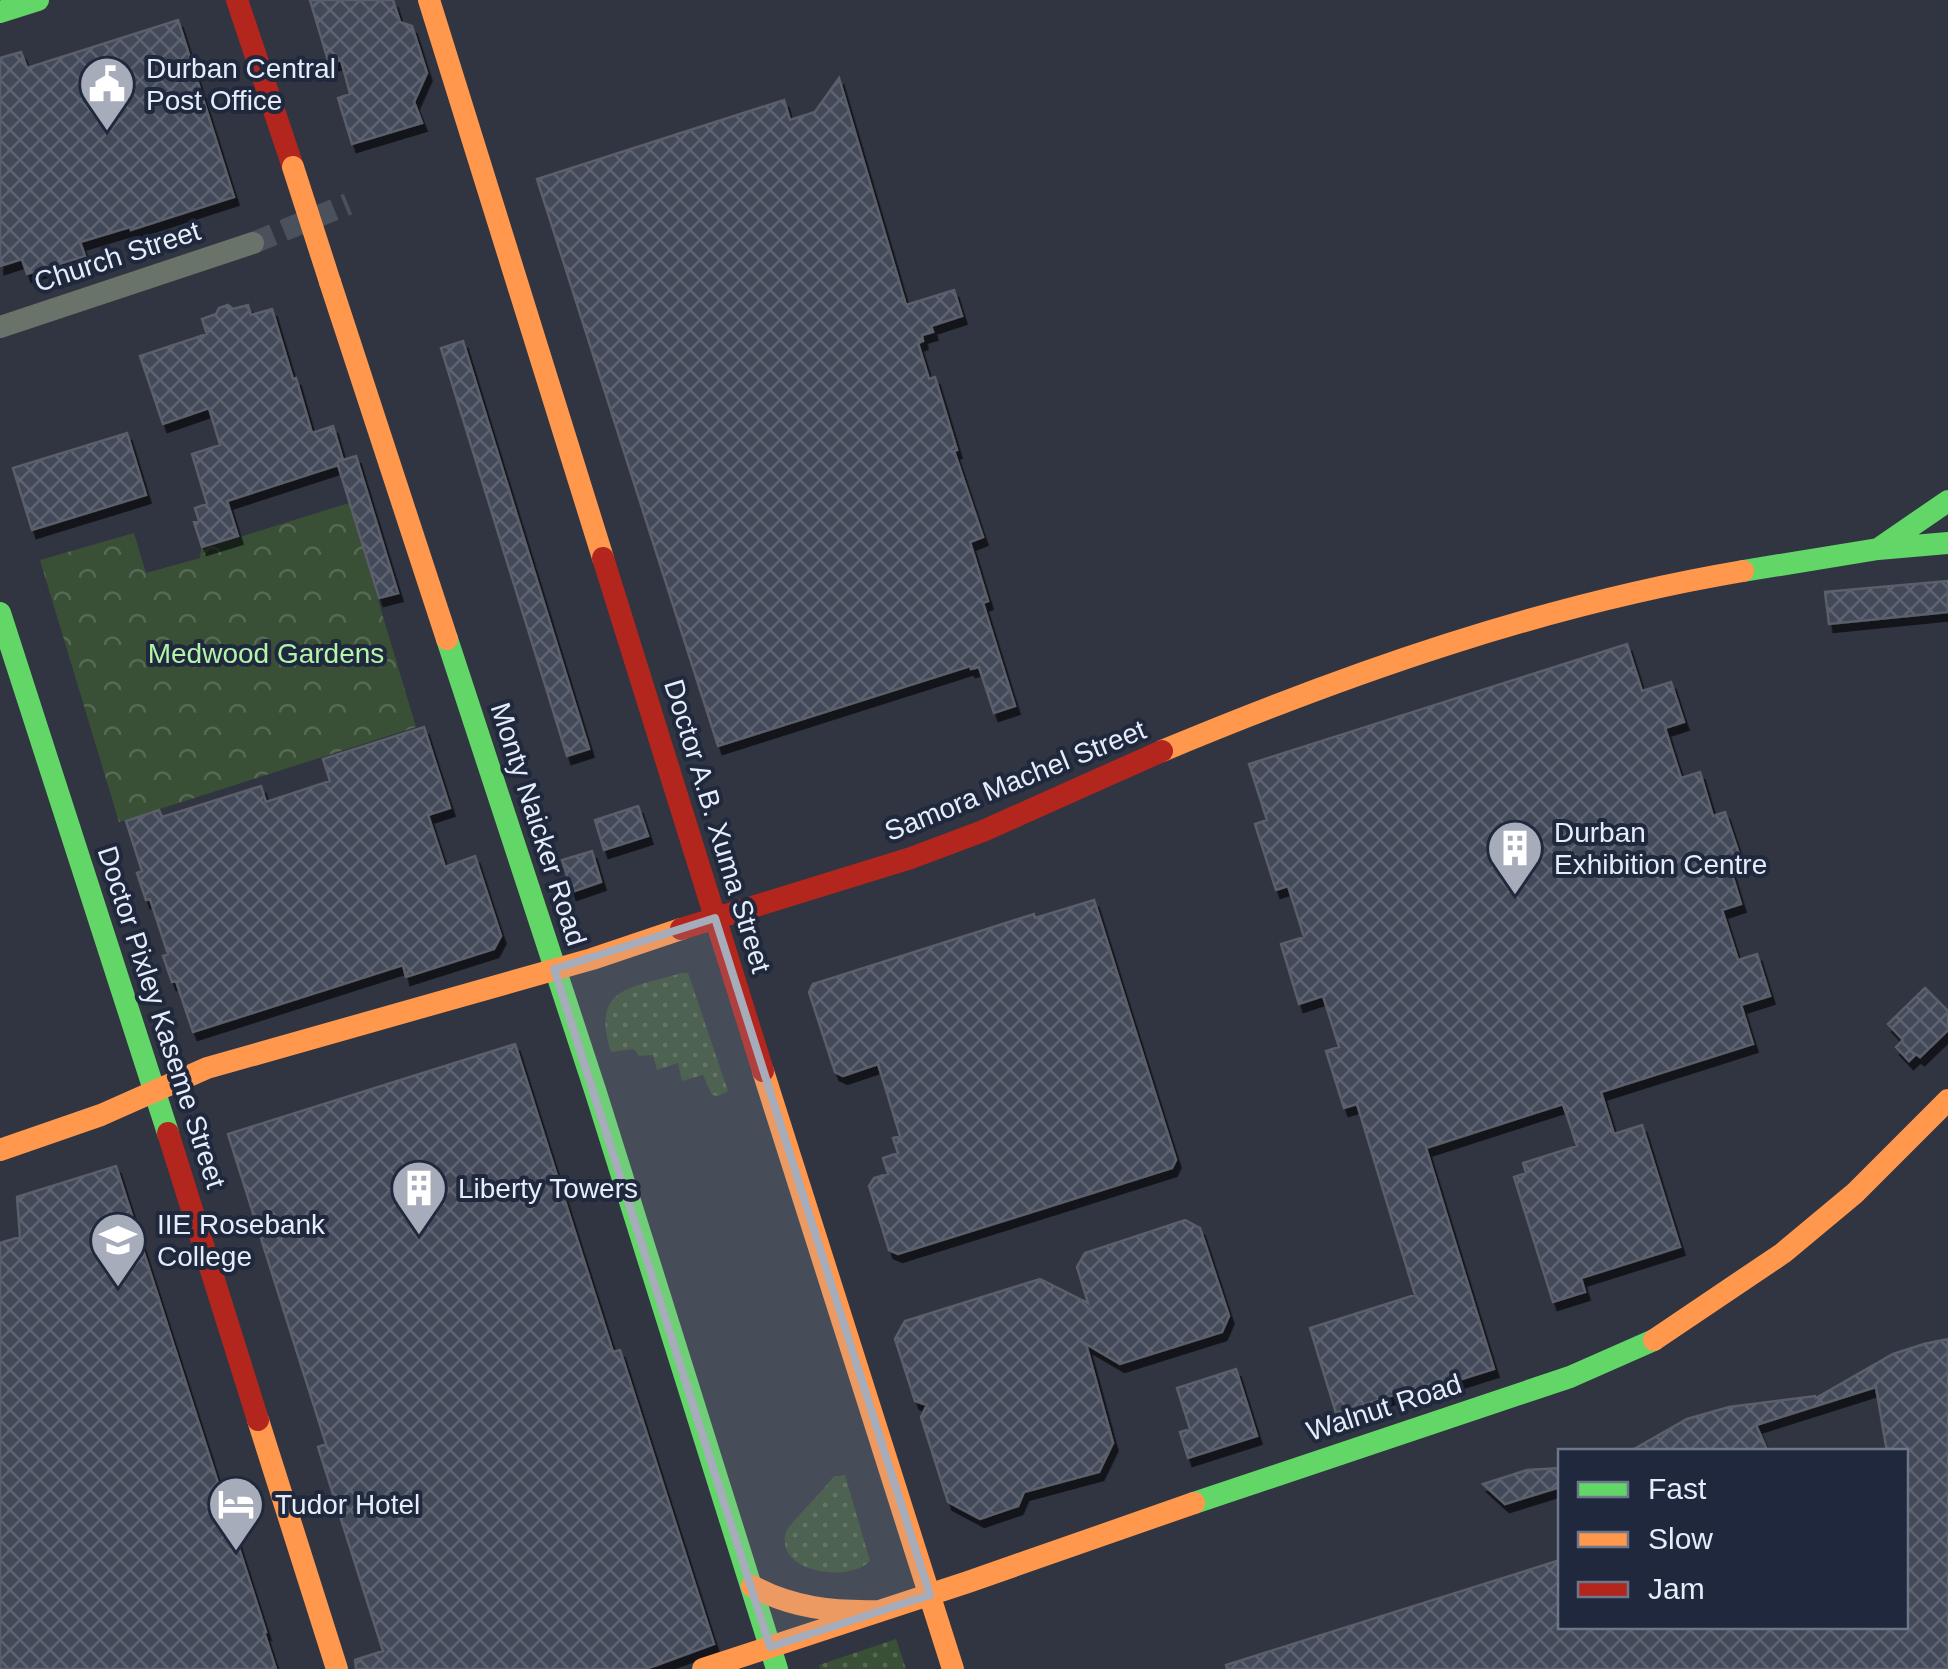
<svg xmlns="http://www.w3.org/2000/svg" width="1948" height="1669" viewBox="0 0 1948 1669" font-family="Arial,sans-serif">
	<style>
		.grass { fill: url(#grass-dots) }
		.park { fill: url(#park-crowns) }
		.building { fill: url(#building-cross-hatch); stroke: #5a5e69; stroke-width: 2.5; filter: url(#shadow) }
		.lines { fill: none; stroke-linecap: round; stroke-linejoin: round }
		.street-tunnel { stroke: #4b505d; stroke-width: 22; stroke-dasharray: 22 11; stroke-linecap: butt }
		.street { stroke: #69736a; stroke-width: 22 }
		.fast { stroke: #63d668; stroke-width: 22 }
		.slow { stroke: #ff974d; stroke-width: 22 }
		.jam { stroke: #b3261e; stroke-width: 22 }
		.slow-bridge { stroke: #ff974d; stroke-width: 22 }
		.marked { fill: #a6acb9; fill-opacity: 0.2; stroke: #a6acb9; stroke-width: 8; stroke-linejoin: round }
		.labels { text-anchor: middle; stroke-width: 8; stroke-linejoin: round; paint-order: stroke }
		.poi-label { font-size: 28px; fill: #e5ecfa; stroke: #1f283d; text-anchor: start }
		.street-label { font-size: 28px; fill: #e5ecfa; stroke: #1f283d }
		.park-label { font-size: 28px; fill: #b3f4a9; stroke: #1f283d }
	</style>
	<defs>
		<pattern id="grass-dots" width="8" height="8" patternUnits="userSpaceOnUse" patternTransform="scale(2.5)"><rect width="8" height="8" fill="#395037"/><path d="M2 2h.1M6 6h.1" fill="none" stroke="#566955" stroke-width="1.8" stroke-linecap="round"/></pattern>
		<pattern id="park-crowns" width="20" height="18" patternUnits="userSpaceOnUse" patternTransform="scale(2.5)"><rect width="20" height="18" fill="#395037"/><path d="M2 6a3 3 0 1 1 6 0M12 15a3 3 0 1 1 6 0" fill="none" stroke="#566955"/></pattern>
		<pattern id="building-cross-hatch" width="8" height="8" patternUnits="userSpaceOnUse" patternTransform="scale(2.5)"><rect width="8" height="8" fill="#434958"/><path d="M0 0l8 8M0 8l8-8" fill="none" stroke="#5e6371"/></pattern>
		<filter id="shadow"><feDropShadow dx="4.5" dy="8" stdDeviation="0" flood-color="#0009"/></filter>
	</defs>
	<rect width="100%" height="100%" fill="#303541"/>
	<path class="grass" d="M 682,973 L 688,973 L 728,1091 L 718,1096 L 712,1095 L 703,1075 L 682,1081 L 678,1063 L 657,1070 L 653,1055 L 639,1056 L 634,1049 L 611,1052 C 590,986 632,988 682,973 Z
		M 845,1475 L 870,1561 C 849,1583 774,1573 786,1532 C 790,1522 824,1491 833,1477 Z
		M 896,1639 L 906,1669 L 820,1669 L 819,1665 Z"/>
	<path class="park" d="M 349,503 L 416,727 L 119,822 L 40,560 L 134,533 L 146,573 L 200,558 L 201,549 Z"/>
	<path class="building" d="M 310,0 L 393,0 L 400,22 L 412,26 L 427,73 L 414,102 L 422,123 L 352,144 L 338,98 L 350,94 L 341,60 L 329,64 Z
		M 178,20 L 234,197 L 131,230 L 130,227 L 80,242 L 85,256 L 27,274 L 22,259 L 0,266 L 0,58 L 21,52 L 27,68 Z
		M 839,78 L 906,305 L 954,290 L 962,316 L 931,326 L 933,332 L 922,335 L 923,341 L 918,343 L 929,379 L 935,377 L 957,450 L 954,451 L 983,537 L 970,542 L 988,601 L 983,603 L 1015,706 L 994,713 L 979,667 L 971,669 L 970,666 L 718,746 L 537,179 L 784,100 L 790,120 L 815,112 Z
		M 228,305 L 233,309 L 248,305 L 251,315 L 272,309 L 293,379 L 296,378 L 312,433 L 333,426 L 343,460 L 356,456 L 398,593 L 379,598 L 338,465 L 227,501 L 238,536 L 202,547 L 194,522 L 199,521 L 195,508 L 207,504 L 192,454 L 220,445 L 209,408 L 163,424 L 140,356 L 207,334 L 202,319 L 216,314 L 219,308 Z
		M 463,341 L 589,749 L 567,756 L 441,348 Z
		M 127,433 L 146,495 L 32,530 L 13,468 Z
		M 1948,581 L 1948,612 L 1829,624 L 1825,592 Z
		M 1627,644 L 1642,691 L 1671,682 L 1684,722 L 1665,728 L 1681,778 L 1700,772 L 1713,816 L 1725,812 L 1740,857 L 1728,861 L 1741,904 L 1722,910 L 1738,960 L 1757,954 L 1770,996 L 1741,1005 L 1753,1044 L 1601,1092 L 1614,1134 L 1642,1125 L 1680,1247 L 1581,1278 L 1585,1292 L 1553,1302 L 1514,1177 L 1526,1173 L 1523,1163 L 1577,1146 L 1563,1104 L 1426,1148 L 1494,1369 L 1443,1385 L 1442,1380 L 1336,1413 L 1310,1328 L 1415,1295 L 1357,1104 L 1344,1108 L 1326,1051 L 1339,1047 L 1323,996 L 1299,1004 L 1281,944 L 1304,937 L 1288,886 L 1276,890 L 1255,824 L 1267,820 L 1249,764 Z
		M 424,727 L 450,808 L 428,815 L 445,867 L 475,856 L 501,936 L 494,949 L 406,977 L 403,965 L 193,1032 L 176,981 L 172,982 L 163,956 L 168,954 L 150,899 L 146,900 L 137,873 L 142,871 L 126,821 L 159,810 L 162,817 L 261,786 L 266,802 L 330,781 L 323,759 Z
		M 638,806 L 648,836 L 604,850 L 595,820 Z
		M 592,851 L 601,882 L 572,892 L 562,860 Z
		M 1094,900 L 1176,1160 L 1172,1168 L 898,1254 L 889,1250 L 869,1186 L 874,1178 L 888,1174 L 883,1158 L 898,1153 L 893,1138 L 900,1136 L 878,1064 L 843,1076 L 835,1072 L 809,992 L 813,984 L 1034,914 L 1035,918 Z
		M 1925,988 L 1948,1011 L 1948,1030 L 1920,1057 L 1916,1054 L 1909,1061 L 1896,1047 L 1903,1040 L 1888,1024 Z
		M 515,1044 L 613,1352 L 620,1350 L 714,1644 L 646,1669 L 356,1669 L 355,1660 L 383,1651 L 318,1447 L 326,1444 L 228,1134 Z
		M 116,1166 L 266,1632 L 264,1632 L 276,1669 L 0,1669 L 0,1243 L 20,1237 L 17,1197 Z
		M 1185,1220 L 1200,1228 L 1229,1316 L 1222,1332 L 1120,1364 L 1086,1344 L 1113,1443 L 1099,1472 L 1024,1492 L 1018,1506 L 980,1519 L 948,1502 L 921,1417 L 927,1405 L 915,1401 L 895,1339 L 905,1321 L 1040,1279 L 1088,1303 L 1077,1267 L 1085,1253 Z
		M 1948,1339 L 1948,1669 L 1227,1669 L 1226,1665 L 1560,1560 L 1560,1626 L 1906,1626 L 1906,1452 L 1887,1452 L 1876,1387 L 1756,1425 L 1768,1452 L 1629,1452 L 1687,1419 L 1729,1407 L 1815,1396 L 1816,1398 L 1893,1354 L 1924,1344 Z
		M 1236,1369 L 1257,1436 L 1188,1458 L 1180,1432 L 1190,1429 L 1177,1388 Z
		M 1560,1468 L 1560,1487 L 1505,1504 L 1483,1484 L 1527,1470 Z"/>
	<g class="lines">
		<path class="street-tunnel" d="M 253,243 L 348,204"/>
		<path class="street" d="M 0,327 L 253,243"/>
		<path class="fast" d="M 0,12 L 38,0
			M 1878,549 L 1948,501
			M 1743,571 L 1878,549 L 1948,543
			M 0,613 L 168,1133
			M 447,639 L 596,1093 L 777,1669
			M 1194,1503 L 1570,1377 L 1654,1340"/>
		<path class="slow" d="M 429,0 L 603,558
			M 330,282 L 447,639
			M 1162,751 C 1349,673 1542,605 1743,571
			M 763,1071 L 953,1669
			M 0,1150 L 101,1115 L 207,1068 L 592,959 L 681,929
			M 1654,1340 L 1783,1253 L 1855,1193 L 1948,1100
			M 258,1420 L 337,1669
			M 752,1586 C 792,1608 833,1612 878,1611
			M 703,1669 L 968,1582 L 1194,1503"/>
		<path class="jam" d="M 237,0 L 293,167
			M 603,558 L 763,1071
			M 681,929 L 911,858 L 983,831 L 1162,751
			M 168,1133 L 258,1420"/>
		<path class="slow-bridge" d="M 293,167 L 330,282"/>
	</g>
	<path class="marked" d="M 715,918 L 930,1595 L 770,1647 L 554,969 Z"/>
	<defs>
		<g id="civic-pin" transform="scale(2.875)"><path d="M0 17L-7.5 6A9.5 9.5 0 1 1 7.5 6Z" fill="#a6acb9" stroke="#1f283d"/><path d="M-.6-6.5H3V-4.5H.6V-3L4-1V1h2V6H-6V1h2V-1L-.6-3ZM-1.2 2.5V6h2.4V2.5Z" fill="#fff"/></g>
		<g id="building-pin" transform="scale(2.875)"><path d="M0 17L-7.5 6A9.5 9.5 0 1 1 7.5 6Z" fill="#a6acb9" stroke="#1f283d"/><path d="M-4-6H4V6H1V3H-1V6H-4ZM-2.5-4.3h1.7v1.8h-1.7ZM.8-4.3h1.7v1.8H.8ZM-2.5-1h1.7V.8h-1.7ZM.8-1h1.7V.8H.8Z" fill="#fff"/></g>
		<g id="university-pin" transform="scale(2.875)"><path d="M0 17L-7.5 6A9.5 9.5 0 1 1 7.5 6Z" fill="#a6acb9" stroke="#1f283d"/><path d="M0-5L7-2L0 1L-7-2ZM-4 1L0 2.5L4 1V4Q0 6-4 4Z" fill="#fff"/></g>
		<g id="hotel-pin" transform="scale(2.875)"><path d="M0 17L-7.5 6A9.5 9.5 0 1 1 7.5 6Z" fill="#a6acb9" stroke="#1f283d"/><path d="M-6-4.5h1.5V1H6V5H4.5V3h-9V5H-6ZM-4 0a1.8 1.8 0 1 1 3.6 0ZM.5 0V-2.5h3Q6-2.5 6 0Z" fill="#fff"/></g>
	</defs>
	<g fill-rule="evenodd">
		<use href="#civic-pin" x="107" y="84"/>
		<use href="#building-pin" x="1515" y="848"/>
		<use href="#building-pin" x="419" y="1188"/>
		<use href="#university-pin" x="118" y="1240"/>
		<use href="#hotel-pin" x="236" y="1504"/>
	</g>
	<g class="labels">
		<g class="poi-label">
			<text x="146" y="78">Durban Central<tspan x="146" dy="32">Post Office</tspan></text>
			<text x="1554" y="842">Durban<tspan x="1554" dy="32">Exhibition Centre</tspan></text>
			<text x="458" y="1198">Liberty Towers</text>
			<text x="157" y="1234">IIE Rosebank<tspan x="157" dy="32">College</tspan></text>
			<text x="275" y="1514">Tudor Hotel</text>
		</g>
		<g class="street-label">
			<text transform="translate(117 256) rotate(-18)" y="10">Church Street</text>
			<text transform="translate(1015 780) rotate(-22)" y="10">Samora Machel Street</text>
			<text transform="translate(539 824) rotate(72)" y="10">Monty Naicker Road</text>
			<text transform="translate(718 826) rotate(73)" y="10">Doctor A.B. Xuma Street</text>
			<text transform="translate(162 1017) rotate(72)" y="10">Doctor Pixley Kaseme Street</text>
			<text transform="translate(1384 1407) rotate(-18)" y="10">Walnut Road</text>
		</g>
		<g class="park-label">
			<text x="266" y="663">Medwood Gardens</text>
		</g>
	</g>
	<rect x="1558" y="1449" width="350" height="180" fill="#1f283d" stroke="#6e7689" stroke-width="2.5"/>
	<rect x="1578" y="1482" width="50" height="15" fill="#63d668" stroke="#6e7689" stroke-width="2.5"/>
	<text x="1648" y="1499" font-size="30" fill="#e5ecfa">Fast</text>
	<rect x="1578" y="1532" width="50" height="15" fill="#ff974d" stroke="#6e7689" stroke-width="2.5"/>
	<text x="1648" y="1549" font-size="30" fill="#e5ecfa">Slow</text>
	<rect x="1578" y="1582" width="50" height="15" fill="#b3261e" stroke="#6e7689" stroke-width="2.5"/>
	<text x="1648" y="1599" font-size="30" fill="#e5ecfa">Jam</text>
</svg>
